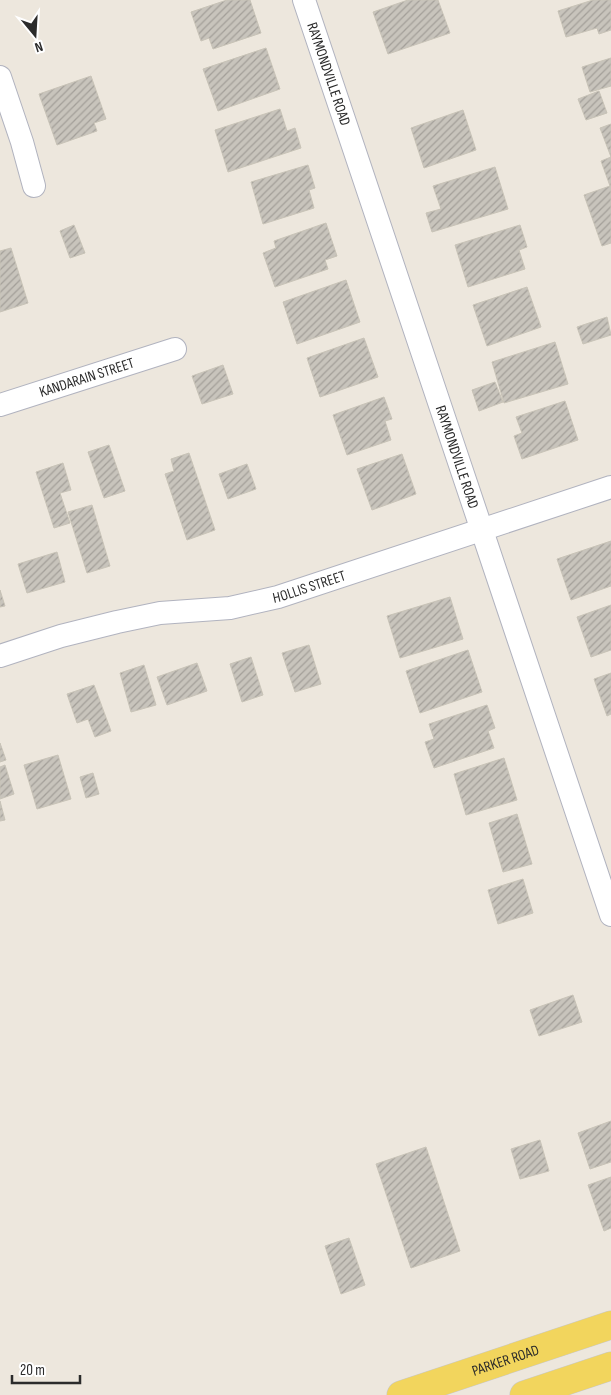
<svg xmlns="http://www.w3.org/2000/svg" width="611" height="1395" viewBox="0 0 611 1395" font-family="'Sofia Sans Condensed',sans-serif">
	<style>
		.building { fill: url(#building-hatch); stroke: #c8c3b7 }
		.lines { fill: none; stroke-linecap: round; stroke-linejoin: round }
		.minor-casing { stroke: #b1b3bf; stroke-width: 24 }
		.major-casing { stroke: #c8c8c8; stroke-width: 29 }
		.minor { stroke: #fff; stroke-width: 22 }
		.major { stroke: #f2d55d; stroke-width: 28 }
		.labels { text-anchor: middle; stroke-width: 4.5; stroke-linejoin: round; paint-order: stroke }
		.street-label { font-size: 15px; fill: #2b2b2b; stroke: #fff }
	</style>
	<defs>
		<pattern id="building-hatch" width="6" height="6" patternUnits="userSpaceOnUse" patternTransform="scale(1.25)"><rect width="6" height="6" fill="#c8c4bc"/><path d="M-1 1l2-2M0 6l6-6M5 7l2-2" fill="none" stroke="#a39f99"/></pattern>
	</defs>
	<rect width="100%" height="100%" fill="#ede7dd"/>
	<path class="building" d="M 227,0 L 250,0 L 261,33 L 213,49 L 209,38 L 201,41 L 191,12 Z
		M 408,0 L 438,0 L 450,33 L 388,54 L 373,12 Z
		M 593,0 L 611,0 L 611,30 L 599,34 L 597,28 L 566,37 L 558,11 Z
		M 266,48 L 280,89 L 218,111 L 203,69 Z
		M 611,58 L 611,86 L 590,92 L 582,67 Z
		M 91,76 L 106,119 L 94,123 L 97,131 L 57,145 L 39,94 Z
		M 599,91 L 607,113 L 586,120 L 578,99 Z
		M 280,109 L 287,131 L 295,128 L 301,148 L 228,172 L 215,130 Z
		M 463,110 L 476,150 L 424,168 L 411,128 Z
		M 611,124 L 611,157 L 600,128 Z
		M 611,157 L 611,243 L 602,246 L 584,195 L 610,186 L 601,161 Z
		M 308,165 L 315,188 L 309,190 L 314,208 L 263,224 L 251,182 Z
		M 495,167 L 508,209 L 432,232 L 426,213 L 441,209 L 433,186 Z
		M 326,223 L 337,256 L 325,260 L 328,269 L 275,287 L 263,253 L 276,248 L 274,241 Z
		M 74,225 L 85,253 L 70,258 L 60,231 Z
		M 520,225 L 527,247 L 519,250 L 525,269 L 468,287 L 455,245 Z
		M 11,248 L 28,303 L 0,312 L 0,251 Z
		M 346,280 L 360,322 L 297,344 L 283,302 Z
		M 527,287 L 541,327 L 487,346 L 473,305 Z
		M 607,317 L 611,335 L 583,344 L 577,327 Z
		M 364,338 L 378,377 L 320,397 L 307,358 Z
		M 555,342 L 568,384 L 504,403 L 492,362 Z
		M 223,365 L 233,394 L 202,404 L 192,376 Z
		M 495,382 L 503,402 L 479,411 L 472,390 Z
		M 384,397 L 392,419 L 385,421 L 391,440 L 347,455 L 333,415 Z
		M 565,401 L 578,440 L 522,459 L 514,436 L 522,433 L 516,417 Z
		M 109,445 L 125,491 L 104,498 L 88,452 Z
		M 189,453 L 215,530 L 187,540 L 165,474 L 174,471 L 171,459 Z
		M 402,454 L 416,494 L 372,510 L 357,469 Z
		M 63,463 L 71,490 L 60,493 L 70,523 L 54,528 L 36,472 Z
		M 247,464 L 256,489 L 228,499 L 219,474 Z
		M 92,505 L 110,566 L 87,573 L 68,512 Z
		M 611,541 L 611,586 L 571,600 L 557,559 Z
		M 57,552 L 65,582 L 27,593 L 18,564 Z
		M 0,590 L 5,606 L 0,607 Z
		M 450,597 L 463,639 L 400,658 L 387,616 Z
		M 611,605 L 611,650 L 591,657 L 577,617 Z
		M 309,645 L 321,684 L 295,692 L 282,653 Z
		M 468,650 L 482,692 L 420,713 L 406,671 Z
		M 251,657 L 263,695 L 242,702 L 230,664 Z
		M 197,663 L 207,691 L 167,705 L 157,677 Z
		M 144,665 L 156,705 L 131,712 L 120,673 Z
		M 611,673 L 611,714 L 607,716 L 594,679 Z
		M 94,685 L 111,731 L 95,737 L 88,719 L 77,723 L 67,694 Z
		M 487,705 L 495,728 L 488,731 L 494,748 L 434,768 L 425,742 L 434,739 L 429,724 Z
		M 0,743 L 6,760 L 0,762 Z
		M 58,755 L 71,799 L 37,809 L 24,765 Z
		M 504,758 L 517,800 L 466,815 L 454,774 Z
		M 5,765 L 14,794 L 0,799 L 0,767 Z
		M 93,773 L 99,794 L 86,798 L 80,777 Z
		M 0,801 L 5,820 L 0,821 Z
		M 517,814 L 532,864 L 503,872 L 489,823 Z
		M 523,879 L 533,913 L 498,924 L 488,890 Z
		M 573,995 L 582,1022 L 539,1036 L 530,1010 Z
		M 611,1121 L 611,1162 L 590,1169 L 578,1133 Z
		M 540,1140 L 549,1171 L 520,1179 L 511,1149 Z
		M 426,1147 L 460,1251 L 411,1268 L 376,1164 Z
		M 611,1177 L 611,1228 L 604,1231 L 588,1185 Z
		M 349,1238 L 365,1285 L 341,1294 L 325,1246 Z"/>
	<g class="lines">
		<g class="minor-casing">
			<g id="minor">
				<path id="s1" d="M 304,0 C 407,305 508,610 611,915"/>
				<path d="M 0,77 L 22,142 L 34,186"/>
				<path id="s2" d="M 0,405 L 175,349"/>
				<path id="s3" d="M 0,656 L 61,636 L 117,622 L 160,613 L 230,608 L 278,597 L 611,487"/>
			</g>
		</g>
		<g class="major-casing">
			<g id="major">
				<path id="s4" d="M 401,1395 L 611,1325"/>
				<path d="M 524,1395 L 611,1366"/>
			</g>
		</g>
		<use href="#minor" class="minor"/>
		<use href="#major" class="major"/>
	</g>
	<g class="labels">
		<g class="street-label">
			<text dy="5" stroke="none"><textPath href="#s1" startOffset="78">RAYMONDVILLE ROAD</textPath></text>
			<text dy="5" stroke="none"><textPath href="#s2" startOffset="91">KANDARAIN STREET</textPath></text>
			<text dy="5" stroke="none"><textPath href="#s1" startOffset="482">RAYMONDVILLE ROAD</textPath></text>
			<text dy="5" stroke="none"><textPath href="#s3" startOffset="318">HOLLIS STREET</textPath></text>
			<text dy="5" stroke="none"><textPath href="#s4" startOffset="110">PARKER ROAD</textPath></text>
		</g>
	</g>
	<g transform="translate(35 35) rotate(162)" stroke="#ffffff" stroke-width="4" paint-order="stroke">
	<path d="M0-4L9 19L0 12L-9 19Z" fill="#2b2b2b"/>
	<text y="-8" font-size="14" font-weight="bold" text-anchor="middle" fill="#2b2b2b">N</text>
	</g>
	<path d="M12 1375v8h68v-8" fill="none" stroke="#2b2b2b" stroke-width="2.5"/>
	<text x="20" y="1375" font-size="15" fill="#2b2b2b" stroke="#ffffff" stroke-width="4" paint-order="stroke">20 m</text>
</svg>
